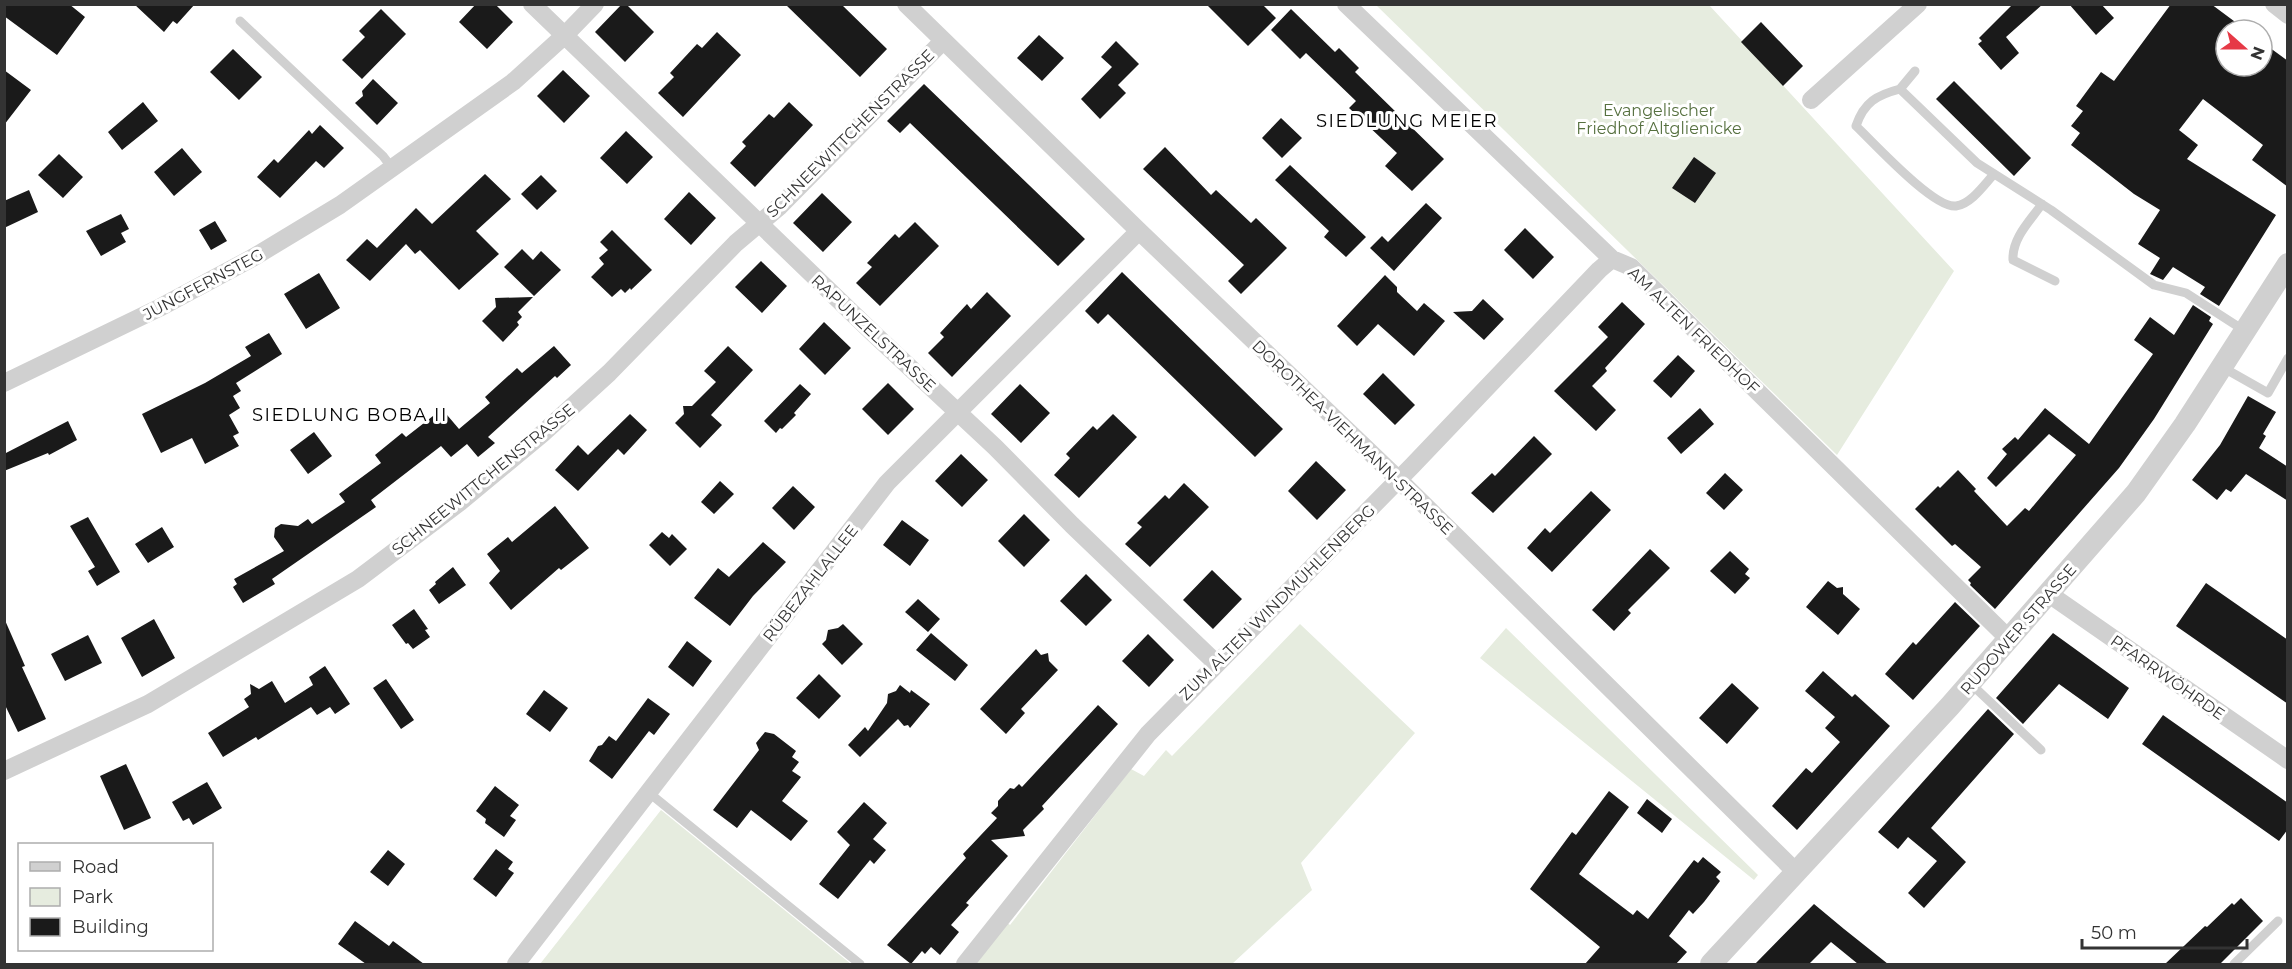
<svg xmlns="http://www.w3.org/2000/svg" width="2292" height="969" viewBox="0 0 2292 969" font-family="Montserrat,sans-serif">
	<style>
		.green { fill: #e6ecdf }
		.building { fill: #1a1a1a }
		.lines { fill: none; stroke-linecap: round; stroke-linejoin: round }
		.service { stroke: #d0d0d0; stroke-width: 9 }
		.minor { stroke: #d0d0d0; stroke-width: 18 }
		.tertiary { stroke: #d0d0d0; stroke-width: 22 }
		.labels { text-anchor: middle; stroke-width: 6; stroke-linejoin: round; paint-order: stroke }
		.park-label { font-size: 16px; fill: #56703f; stroke: #fff }
		.street-label { font-size: 16px; fill: #333; stroke: #fff }
		.neighbourhood-label { font-size: 18px; letter-spacing: 1.5px; fill: #000; stroke: #fff }
	</style>
	<rect width="100%" height="100%" fill="#fff"/>
	<path class="green" d="M 1376,5 L 1709,5 L 1954,271 L 1837,455 Z
		M 1300,624 L 1415,733 L 1301,863 L 1312,890 L 1232,964 L 971,964 L 1005,921 L 1010,925 L 1131,769 L 1144,776 L 1166,750 L 1172,756 Z
		M 1506,628 L 1758,875 L 1754,880 L 1480,658 Z
		M 661,810 L 851,964 L 540,964 Z"/>
	<path class="building" d="M 4,4 L 69,4 L 85,17 L 57,55 L 4,16 Z
		M 134,4 L 195,4 L 177,24 L 173,21 L 164,32 Z
		M 476,4 L 495,4 L 513,22 L 487,49 L 459,22 Z
		M 622,4 L 626,4 L 654,32 L 625,62 L 595,32 Z
		M 785,4 L 841,4 L 887,49 L 860,77 Z
		M 1206,4 L 1262,4 L 1276,18 L 1248,46 Z
		M 2013,4 L 2043,4 L 2006,37 L 2019,53 L 2001,70 L 1978,44 L 1982,41 L 1979,38 Z
		M 2069,4 L 2101,4 L 2114,18 L 2096,35 Z
		M 2171,4 L 2211,4 L 2246,30 L 2226,30 L 2226,66 L 2262,66 L 2262,42 L 2288,61 L 2288,187 L 2252,160 L 2263,145 L 2203,99 L 2179,130 L 2198,145 L 2187,159 L 2276,215 L 2219,306 L 2200,294 L 2205,287 L 2173,267 L 2163,280 L 2150,274 L 2160,258 L 2138,244 L 2160,210 L 2134,194 L 2071,145 L 2080,133 L 2071,126 L 2083,111 L 2076,106 L 2101,72 L 2114,81 Z
		M 381,9 L 406,34 L 362,79 L 342,60 L 365,37 L 359,31 Z
		M 1291,9 L 1335,52 L 1339,48 L 1359,68 L 1355,72 L 1444,159 L 1412,191 L 1385,166 L 1397,153 L 1349,108 L 1356,101 L 1306,53 L 1300,59 L 1271,30 Z
		M 1761,22 L 1803,66 L 1783,86 L 1741,42 Z
		M 717,32 L 741,55 L 683,117 L 658,93 L 674,77 L 670,73 L 697,44 L 702,48 Z
		M 1039,35 L 1064,58 L 1042,81 L 1017,58 Z
		M 1116,41 L 1139,64 L 1118,85 L 1126,93 L 1100,119 L 1081,99 L 1112,67 L 1101,57 Z
		M 233,49 L 262,77 L 239,100 L 210,72 Z
		M 4,70 L 31,90 L 4,125 Z
		M 563,70 L 590,96 L 564,123 L 537,96 Z
		M 373,79 L 398,103 L 377,125 L 355,103 L 363,96 L 362,91 Z
		M 1954,81 L 2031,158 L 2014,176 L 1936,99 Z
		M 924,84 L 1085,239 L 1058,266 L 910,123 L 900,133 L 887,121 Z
		M 143,102 L 158,121 L 122,150 L 108,132 Z
		M 789,102 L 813,125 L 755,187 L 730,163 L 746,146 L 742,142 L 769,114 L 774,118 Z
		M 1281,118 L 1302,138 L 1282,158 L 1262,138 Z
		M 320,125 L 344,148 L 324,168 L 316,161 L 280,198 L 257,177 L 274,159 L 278,163 L 309,130 L 312,134 Z
		M 626,131 L 653,157 L 627,184 L 600,158 Z
		M 1165,147 L 1211,195 L 1216,190 L 1251,223 L 1256,218 L 1287,248 L 1241,294 L 1228,281 L 1244,265 L 1143,169 Z
		M 182,148 L 202,172 L 174,196 L 154,172 Z
		M 59,154 L 83,177 L 63,198 L 38,175 Z
		M 1694,157 L 1716,173 L 1695,203 L 1672,188 Z
		M 1290,165 L 1366,237 L 1346,257 L 1324,237 L 1329,231 L 1275,180 Z
		M 485,174 L 511,199 L 476,231 L 499,254 L 459,290 L 420,250 L 415,254 L 406,244 L 370,281 L 346,260 L 367,239 L 377,248 L 416,208 L 432,224 Z
		M 541,175 L 557,191 L 537,210 L 521,194 Z
		M 29,190 L 38,212 L 4,228 L 4,201 Z
		M 689,192 L 716,218 L 691,245 L 664,219 Z
		M 822,193 L 852,222 L 823,252 L 793,223 Z
		M 1426,203 L 1442,218 L 1394,271 L 1370,248 L 1382,236 L 1388,242 Z
		M 121,214 L 129,229 L 121,233 L 126,242 L 101,256 L 86,231 Z
		M 215,221 L 227,241 L 211,250 L 199,230 Z
		M 915,222 L 939,246 L 880,306 L 856,283 L 872,267 L 867,263 L 895,234 L 899,238 Z
		M 1525,228 L 1554,257 L 1533,279 L 1504,250 Z
		M 612,230 L 652,270 L 631,290 L 630,288 L 625,293 L 621,289 L 612,297 L 591,277 L 604,264 L 599,258 L 608,250 L 600,242 Z
		M 522,249 L 533,260 L 541,251 L 561,270 L 534,296 L 504,267 Z
		M 761,261 L 787,286 L 762,313 L 735,287 Z
		M 1122,272 L 1283,429 L 1255,457 L 1108,314 L 1098,324 L 1085,311 Z
		M 319,273 L 340,308 L 306,329 L 284,294 Z
		M 1385,275 L 1397,287 L 1397,292 L 1417,311 L 1424,303 L 1445,321 L 1414,356 L 1378,324 L 1357,346 L 1337,326 Z
		M 987,292 L 1011,316 L 952,377 L 928,353 L 944,337 L 940,333 L 967,304 L 971,309 Z
		M 533,297 L 518,312 L 522,317 L 517,322 L 519,325 L 503,342 L 482,321 L 496,307 L 495,298 Z
		M 1483,299 L 1504,319 L 1484,340 L 1453,312 L 1472,311 Z
		M 1622,302 L 1645,324 L 1605,368 L 1607,371 L 1592,386 L 1616,410 L 1596,431 L 1554,391 L 1608,337 L 1598,327 Z
		M 2193,305 L 2211,317 L 2209,321 L 2213,324 L 2154,419 L 2119,468 L 1995,609 L 1970,585 L 1971,583 L 1968,580 L 1981,567 L 1955,544 L 1952,546 L 1915,509 L 1938,486 L 1940,488 L 1958,470 L 1976,489 L 1974,491 L 2007,526 L 2025,508 L 2029,511 L 2076,455 L 2049,434 L 1996,487 L 1987,478 L 2007,454 L 2002,449 L 2015,437 L 2018,440 L 2045,408 L 2089,444 L 2153,354 L 2134,340 L 2150,317 L 2174,335 Z
		M 824,322 L 851,348 L 825,375 L 799,349 Z
		M 269,333 L 282,354 L 236,383 L 241,391 L 233,396 L 240,408 L 229,415 L 239,433 L 233,436 L 239,446 L 205,464 L 192,438 L 161,453 L 142,414 L 205,383 L 251,356 L 245,347 Z
		M 554,346 L 571,365 L 557,378 L 555,376 L 488,437 L 495,443 L 478,457 L 467,444 L 451,457 L 441,446 L 371,500 L 376,507 L 272,579 L 275,584 L 243,603 L 233,587 L 237,584 L 234,579 L 284,551 L 274,537 L 275,528 L 281,524 L 298,526 L 308,519 L 312,524 L 345,502 L 339,494 L 381,463 L 375,455 L 402,433 L 406,437 L 442,409 L 459,429 L 490,403 L 485,397 L 517,368 L 522,373 Z
		M 728,346 L 753,370 L 711,415 L 722,425 L 700,448 L 675,423 L 684,414 L 683,406 L 692,406 L 716,382 L 704,371 Z
		M 1678,355 L 1695,371 L 1671,398 L 1653,381 Z
		M 1383,373 L 1415,405 L 1395,425 L 1363,394 Z
		M 888,383 L 914,409 L 888,435 L 862,409 Z
		M 800,384 L 811,394 L 794,413 L 796,415 L 782,429 L 780,428 L 776,433 L 764,421 Z
		M 1020,384 L 1050,413 L 1021,443 L 991,414 Z
		M 2248,396 L 2276,412 L 2263,434 L 2266,436 L 2259,448 L 2288,467 L 2288,501 L 2246,474 L 2231,492 L 2226,489 L 2217,500 L 2192,480 L 2220,445 Z
		M 1700,408 L 1714,424 L 1681,454 L 1667,438 Z
		M 630,414 L 647,430 L 624,455 L 618,449 L 578,491 L 555,470 L 578,445 L 588,455 Z
		M 1113,414 L 1137,437 L 1079,498 L 1054,475 L 1070,458 L 1066,454 L 1093,426 L 1097,430 Z
		M 68,421 L 77,440 L 49,455 L 48,453 L 4,471 L 4,454 Z
		M 314,432 L 332,456 L 308,474 L 290,450 Z
		M 1534,436 L 1552,454 L 1493,513 L 1471,493 L 1492,473 L 1495,476 Z
		M 961,454 L 988,480 L 962,507 L 935,481 Z
		M 1316,461 L 1346,490 L 1317,520 L 1288,491 Z
		M 1725,473 L 1743,490 L 1724,510 L 1706,493 Z
		M 720,481 L 734,494 L 714,514 L 701,502 Z
		M 1184,483 L 1209,507 L 1150,567 L 1125,544 L 1142,527 L 1137,523 L 1165,495 L 1169,499 Z
		M 793,486 L 815,507 L 794,530 L 772,508 Z
		M 1591,491 L 1611,510 L 1552,572 L 1527,548 L 1545,528 L 1550,533 Z
		M 555,506 L 589,548 L 561,570 L 559,568 L 511,610 L 489,583 L 500,571 L 487,554 L 508,537 L 512,542 Z
		M 1024,514 L 1050,540 L 1024,567 L 998,541 Z
		M 88,517 L 120,572 L 97,586 L 88,571 L 95,567 L 70,526 Z
		M 902,520 L 929,540 L 910,566 L 883,545 Z
		M 162,527 L 174,547 L 148,563 L 135,544 Z
		M 662,532 L 669,538 L 672,534 L 687,549 L 670,566 L 649,545 Z
		M 763,542 L 786,562 L 753,596 L 730,626 L 694,598 L 718,568 L 729,577 Z
		M 1650,549 L 1670,568 L 1628,610 L 1631,613 L 1614,631 L 1592,610 Z
		M 1730,551 L 1749,569 L 1745,574 L 1750,578 L 1735,594 L 1710,571 Z
		M 453,567 L 466,585 L 439,604 L 429,590 L 436,584 L 435,582 Z
		M 1212,570 L 1242,599 L 1213,629 L 1183,600 Z
		M 1086,574 L 1112,600 L 1086,626 L 1060,601 Z
		M 1828,581 L 1837,588 L 1843,587 L 1843,594 L 1860,609 L 1838,635 L 1806,607 Z
		M 2206,583 L 2288,640 L 2288,704 L 2176,626 Z
		M 918,599 L 940,619 L 928,632 L 905,612 Z
		M 1955,602 L 1980,626 L 1913,700 L 1885,674 L 1913,642 L 1916,645 Z
		M 414,609 L 428,629 L 425,630 L 430,637 L 413,649 L 408,643 L 406,644 L 392,625 Z
		M 4,618 L 25,666 L 22,667 L 46,719 L 18,732 L 4,703 Z
		M 154,619 L 175,658 L 142,677 L 121,638 Z
		M 843,624 L 863,644 L 842,665 L 822,644 L 826,640 L 828,630 L 838,628 Z
		M 931,633 L 968,665 L 955,681 L 916,650 Z
		M 2053,633 L 2129,688 L 2108,719 L 2059,684 L 2023,724 L 1996,698 Z
		M 1148,634 L 1174,660 L 1149,687 L 1122,661 Z
		M 88,635 L 102,663 L 65,681 L 51,654 Z
		M 687,641 L 712,661 L 693,687 L 668,667 Z
		M 1036,649 L 1041,655 L 1048,653 L 1049,661 L 1058,670 L 1021,709 L 1025,713 L 1006,734 L 980,709 Z
		M 325,666 L 350,704 L 335,714 L 330,707 L 317,715 L 311,707 L 258,740 L 256,737 L 223,757 L 208,733 L 249,707 L 244,699 L 251,694 L 250,684 L 259,689 L 272,681 L 285,703 L 313,685 L 309,677 Z
		M 1823,671 L 1852,697 L 1855,694 L 1890,726 L 1797,830 L 1772,806 L 1806,768 L 1812,773 L 1840,742 L 1825,728 L 1835,717 L 1805,691 Z
		M 819,674 L 841,696 L 819,719 L 796,698 Z
		M 386,679 L 414,720 L 401,729 L 373,688 Z
		M 1732,683 L 1759,708 L 1727,744 L 1699,718 Z
		M 900,685 L 910,693 L 911,690 L 930,704 L 910,728 L 908,725 L 904,726 L 898,719 L 860,757 L 848,745 L 865,727 L 868,731 L 887,703 L 888,694 L 896,691 Z
		M 544,690 L 568,708 L 550,732 L 526,714 Z
		M 648,698 L 670,714 L 654,735 L 649,731 L 612,779 L 589,761 L 598,746 L 602,745 L 609,736 L 616,741 Z
		M 1098,705 L 1118,724 L 1042,806 L 1044,809 L 1023,830 L 1025,836 L 991,840 L 1008,856 L 966,903 L 969,905 L 951,925 L 959,932 L 940,955 L 931,947 L 925,954 L 922,951 L 911,964 L 887,945 L 966,858 L 963,854 L 997,818 L 991,813 L 998,806 L 998,801 L 1010,788 L 1014,789 L 1019,784 L 1022,787 Z
		M 1988,709 L 2014,734 L 1931,828 L 1966,862 L 1924,908 L 1908,893 L 1937,861 L 1908,837 L 1898,849 L 1878,832 Z
		M 2163,715 L 2288,803 L 2288,829 L 2279,841 L 2142,744 Z
		M 765,732 L 774,734 L 796,751 L 792,757 L 799,762 L 792,771 L 801,777 L 782,801 L 808,821 L 791,841 L 751,810 L 737,828 L 713,810 L 759,750 L 756,743 Z
		M 126,764 L 151,818 L 124,830 L 100,776 Z
		M 207,782 L 222,808 L 193,825 L 189,818 L 183,821 L 172,802 Z
		M 495,786 L 519,805 L 510,816 L 516,820 L 504,837 L 485,823 L 486,819 L 476,811 Z
		M 1609,791 L 1629,807 L 1579,874 L 1633,915 L 1637,910 L 1648,919 L 1694,860 L 1698,863 L 1703,857 L 1721,872 L 1716,877 L 1720,881 L 1704,902 L 1693,914 L 1689,910 L 1669,936 L 1687,952 L 1676,964 L 1585,964 L 1600,947 L 1530,889 L 1572,832 L 1576,835 Z
		M 1647,799 L 1672,819 L 1662,833 L 1637,813 Z
		M 864,802 L 887,823 L 873,839 L 886,850 L 874,864 L 870,860 L 838,899 L 819,884 L 850,845 L 837,832 Z
		M 496,849 L 513,862 L 508,869 L 514,873 L 496,897 L 473,879 Z
		M 388,850 L 405,864 L 388,886 L 370,872 Z
		M 2241,898 L 2263,921 L 2220,964 L 2165,964 L 2205,926 L 2207,927 L 2232,903 L 2234,905 Z
		M 1814,904 L 1844,929 L 1888,964 L 1858,964 L 1831,942 L 1809,964 L 1755,964 Z
		M 355,921 L 389,946 L 393,941 L 424,964 L 366,964 L 338,944 Z"/>
	<g class="lines">
		<path class="service" d="M 240,21 L 383,156 L 392,168
			M 1915,71 L 1900,89 L 1977,163 L 2051,210 L 2154,285 L 2186,293 L 2245,331
			M 1900,89 C 1877,95 1864,102 1856,126 C 1873,142 1934,209 1956,206 C 1971,204 1984,185 1994,174
			M 2042,204 C 2030,221 2012,238 2013,260 L 2055,281
			M 2222,367 L 2268,393 L 2288,358
			M 1970,683 L 2041,750
			M 648,792 L 860,964
			M 2234,964 L 2278,921"/>
		<path class="minor" d="M 532,4 L 874,334 L 995,447 L 1072,525 L 1216,663
			M 906,4 L 1139,231 L 1399,480 L 1797,873
			M 1346,4 L 1612,259 L 1631,267 L 2009,639
			M 2274,4 L 2288,15
			M 1811,100 L 1918,4
			M 4,383 L 159,308 L 254,257 L 340,205 L 513,82 L 565,35 L 595,4
			M 2049,594 L 2288,760
			M 4,771 L 148,704 L 358,579 L 460,502 L 542,434 L 609,373 L 736,243 L 780,206 L 943,41
			M 516,964 L 887,483 L 1139,231
			M 965,964 L 1148,734 L 1412,466 L 1599,270 L 1612,259"/>
		<path class="tertiary" d="M 1711,964 L 1950,706 L 2136,493 L 2185,424 L 2288,264"/>
	</g>
	<g class="labels">
		<g class="park-label">
			<text x="1659" y="116">Evangelischer<tspan x="1659" dy="18">Friedhof Altglienicke</tspan></text>
		</g>
		<g class="street-label">
			<text transform="translate(850 133) rotate(-45)" y="6">SCHNEEWITTCHENSTRASSE</text>
			<text transform="translate(203 284) rotate(-28)" y="6">JUNGFERNSTEG</text>
			<text transform="translate(1694 330) rotate(44)" y="6">AM ALTEN FRIEDHOF</text>
			<text transform="translate(874 333) rotate(43)" y="6">RAPUNZELSTRASSE</text>
			<text transform="translate(1353 437) rotate(44)" y="6">DOROTHEA-VIEHMANN-STRASSE</text>
			<text transform="translate(483 479) rotate(-39)" y="6">SCHNEEWITTCHENSTRASSE</text>
			<text transform="translate(810 583) rotate(-52)" y="6">RÜBEZAHLALLEE</text>
			<text transform="translate(1277 602) rotate(-45)" y="6">ZUM ALTEN WINDMÜHLENBERG</text>
			<text transform="translate(2018 629) rotate(-49)" y="6">RUDOWER STRASSE</text>
			<text transform="translate(2168 677) rotate(35)" y="6">PFARRWÖHRDE</text>
		</g>
		<g class="neighbourhood-label">
			<text x="1407" y="127">SIEDLUNG MEIER</text>
			<text x="350" y="421">SIEDLUNG BOBA II</text>
		</g>
	</g>
	<rect width="2292" height="969" fill="none" stroke="#333333" stroke-width="12"/>
	<rect x="18" y="843" width="195" height="108" fill="#ffffff" stroke="#adadad" stroke-width="1.5"/>
	<rect x="30" y="862" width="30" height="9" fill="#d0d0d0" stroke="#adadad" stroke-width="1.5"/>
	<text x="72" y="873" font-size="18" fill="#333333">Road</text>
	<rect x="30" y="888" width="30" height="18" fill="#e6ecdf" stroke="#adadad" stroke-width="1.5"/>
	<text x="72" y="903" font-size="18" fill="#333333">Park</text>
	<rect x="30" y="918" width="30" height="18" fill="#1a1a1a" stroke="#adadad" stroke-width="1.5"/>
	<text x="72" y="933" font-size="18" fill="#333333">Building</text>
	<g transform="translate(2244 48) rotate(111)"><circle r="28" fill="#ffffff" stroke="#adadad" stroke-width="1.5"/>
	<path d="M0-4.5L10 22L0 15L-10 22Z" fill="#e63946"/>
	<text y="-9" font-size="16" font-weight="bold" text-anchor="middle" fill="#333333">N</text>
	</g>
	<path d="M2082 939v9h165v-9" fill="none" stroke="#333333" stroke-width="3"/>
	<text x="2091" y="939" font-size="18" fill="#333333" stroke="#ffffff" stroke-width="4.5" paint-order="stroke">50 m</text>
</svg>
